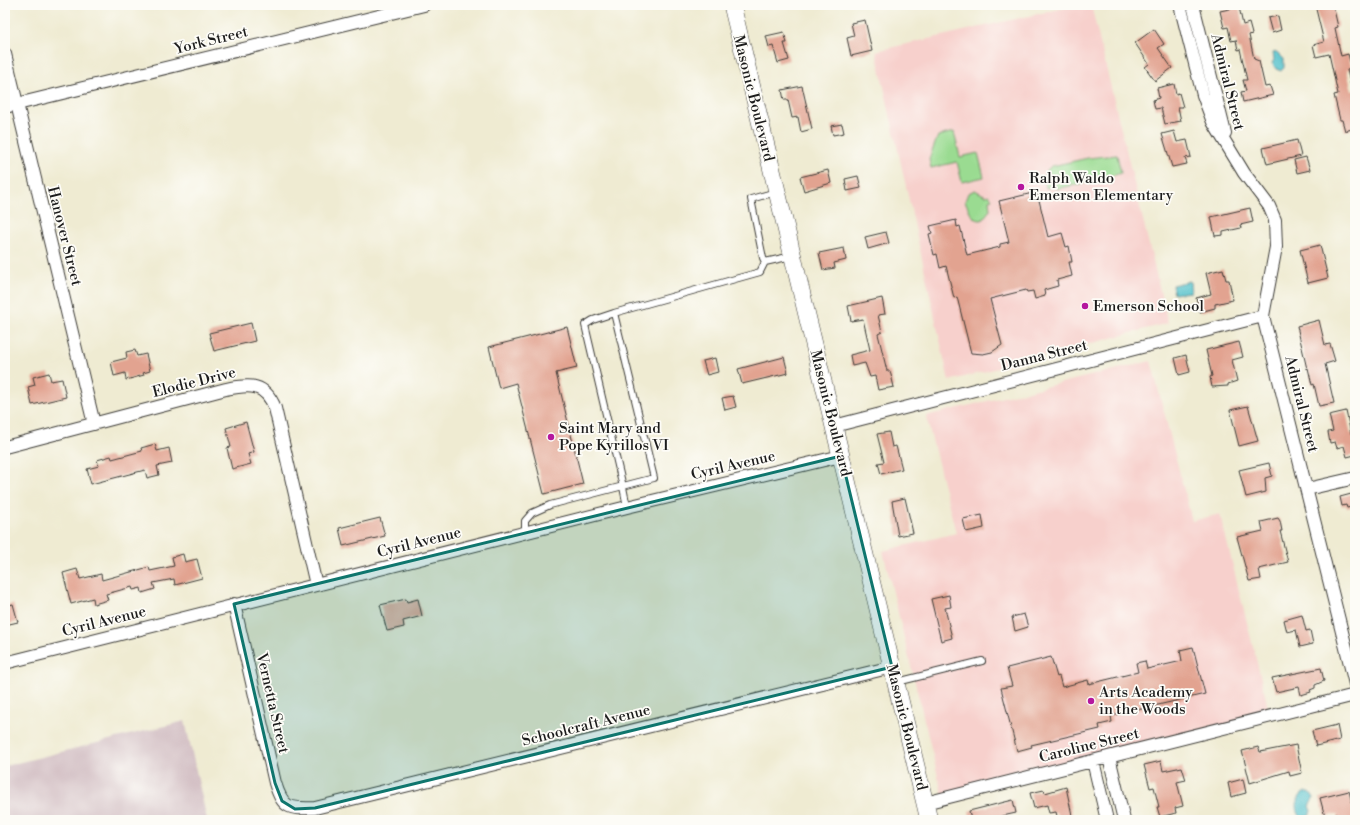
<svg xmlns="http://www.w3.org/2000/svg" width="1360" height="825" viewBox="0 0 1360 825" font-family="'Libre Bodoni',serif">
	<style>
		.built { fill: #f7d0cc }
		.industrial { fill: #d2bec3 }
		.green { fill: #9adb91; stroke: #5b7c56 }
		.water { fill: #53c1cb; stroke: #386e74 }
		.building { fill: #e2a390 }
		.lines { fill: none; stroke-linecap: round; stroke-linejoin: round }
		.lane-casing { stroke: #3c3b37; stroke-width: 8 }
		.street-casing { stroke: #3c3b37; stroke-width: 14 }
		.secondary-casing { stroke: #3c3b37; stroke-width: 18 }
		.lane { stroke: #fff; stroke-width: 6 }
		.street { stroke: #fff; stroke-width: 12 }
		.secondary { stroke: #fff; stroke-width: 17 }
		.marked { fill: #0f766e; fill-opacity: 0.2; stroke: #0f766e; stroke-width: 3; stroke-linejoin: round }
		.poi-dot { fill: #b5179e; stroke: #fdfcf7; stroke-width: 1.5 }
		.labels { text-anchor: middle; stroke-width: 3.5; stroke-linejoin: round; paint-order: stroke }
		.street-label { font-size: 15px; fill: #1c1c1c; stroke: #fdfcf7 }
		.poi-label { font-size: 15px; fill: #1c1c1c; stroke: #fdfcf7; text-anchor: start }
	</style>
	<rect width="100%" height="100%" fill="#fdfcf7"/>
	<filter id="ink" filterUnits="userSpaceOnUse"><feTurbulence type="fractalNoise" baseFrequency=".025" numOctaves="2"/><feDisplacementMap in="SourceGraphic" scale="8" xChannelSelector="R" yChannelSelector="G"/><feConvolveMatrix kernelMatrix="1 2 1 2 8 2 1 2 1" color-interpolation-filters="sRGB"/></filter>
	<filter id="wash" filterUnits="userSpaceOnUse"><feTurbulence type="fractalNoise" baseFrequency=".012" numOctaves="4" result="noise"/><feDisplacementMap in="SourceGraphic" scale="16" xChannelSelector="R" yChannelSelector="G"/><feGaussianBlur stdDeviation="0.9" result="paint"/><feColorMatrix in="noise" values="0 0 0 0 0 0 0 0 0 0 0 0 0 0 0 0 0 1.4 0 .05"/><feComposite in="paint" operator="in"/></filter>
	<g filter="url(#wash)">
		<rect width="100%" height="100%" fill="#efebd2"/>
		<path class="built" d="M 1077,5 L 1091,5 L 1168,323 L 949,381 L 876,51 Z
			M 1151,361 L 1192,521 L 1220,514 L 1270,715 L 943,797 L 883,551 L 956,533 L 926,416 Z"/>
		<path class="industrial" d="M 185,721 L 207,820 L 5,820 L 5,766 Z"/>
		<path class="green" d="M 954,132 L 960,157 L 978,153 L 984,177 L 962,182 L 957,162 L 931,168 L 929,159 L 938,136 Z
			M 1117,155 L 1121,173 L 1099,180 L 1056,189 L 1055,186 L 1046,188 C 1044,178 1042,172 1052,166 L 1088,158 Z
			M 975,190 L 986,196 L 989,195 L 992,199 L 989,200 L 990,210 L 982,220 C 972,221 969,209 965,201 L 968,193 Z"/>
		<path class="water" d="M 1277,52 L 1284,59 L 1284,68 L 1281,71 L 1276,69 L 1272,63 L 1274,60 L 1273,53 Z
			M 1190,281 L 1191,292 L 1174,294 L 1172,285 Z
			M 1306,792 L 1310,792 L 1314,798 L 1309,806 L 1311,811 L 1309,816 L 1302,818 C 1294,811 1296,795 1306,792 Z"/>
		<g id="blocks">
			<path class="building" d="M 1315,5 L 1333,5 L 1338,27 L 1335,28 L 1341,56 L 1348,54 L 1352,69 L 1347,70 L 1352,91 L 1355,90 L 1355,128 L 1345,131 L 1342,120 L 1340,120 L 1334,95 L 1338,94 L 1329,54 L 1316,57 L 1313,45 L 1324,42 Z
				M 1239,7 L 1243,25 L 1249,23 L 1252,34 L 1249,35 L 1254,59 L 1259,61 L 1265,87 L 1270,86 L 1273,95 L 1243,102 L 1241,92 L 1246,91 L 1243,80 L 1247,80 L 1240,49 L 1238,50 L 1236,40 L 1231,41 L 1228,27 L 1224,28 L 1220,11 Z
				M 1278,16 L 1281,30 L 1272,33 L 1268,18 Z
				M 865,20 L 872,51 L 851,56 L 847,38 L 854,36 L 851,23 Z
				M 1154,29 L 1164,44 L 1158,48 L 1172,68 L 1155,81 L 1145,67 L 1149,64 L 1135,43 Z
				M 784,32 L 787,43 L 784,43 L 789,60 L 778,63 L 773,46 L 769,47 L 766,36 Z
				M 1174,84 L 1176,94 L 1179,93 L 1183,107 L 1178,107 L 1181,121 L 1165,124 L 1161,108 L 1155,109 L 1153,100 L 1159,98 L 1157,88 Z
				M 802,86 L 812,129 L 801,132 L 798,117 L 792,118 L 788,100 L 784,100 L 782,90 Z
				M 842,124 L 844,133 L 833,135 L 831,126 Z
				M 1174,131 L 1177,142 L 1187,140 L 1191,157 L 1185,158 L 1187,164 L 1172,167 L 1162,134 Z
				M 1297,140 L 1301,156 L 1267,164 L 1263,148 Z
				M 1306,157 L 1310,170 L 1297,173 L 1294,160 Z
				M 828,170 L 831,183 L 804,191 L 800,177 Z
				M 858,176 L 861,188 L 847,191 L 845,179 Z
				M 1037,192 L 1048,237 L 1062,233 L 1066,247 L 1069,246 L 1072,262 L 1069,262 L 1072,276 L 1057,280 L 1058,286 L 1044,290 L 1045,296 L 1035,299 L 1033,291 L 1027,292 L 1026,290 L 990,299 L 1002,345 L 992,352 L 983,354 L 971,353 L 957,297 L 954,298 L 946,266 L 940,268 L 937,254 L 934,255 L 929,234 L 932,233 L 930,226 L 956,220 L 957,227 L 960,226 L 967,255 L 1000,247 L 1000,244 L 1009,242 L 999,201 Z
				M 1250,208 L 1253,222 L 1240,225 L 1241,228 L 1223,232 L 1223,235 L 1215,236 L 1211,217 Z
				M 886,232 L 889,243 L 868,249 L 865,237 Z
				M 1320,245 L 1328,278 L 1308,283 L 1300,250 Z
				M 844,248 L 846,260 L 834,263 L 835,268 L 823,270 L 819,253 Z
				M 1223,269 L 1226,280 L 1229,280 L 1233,300 L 1215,304 L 1215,308 L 1200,312 L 1196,298 L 1211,294 L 1206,273 Z
				M 882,298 L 885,314 L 878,315 L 882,332 L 878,334 L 887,371 L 890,371 L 894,387 L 878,390 L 875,376 L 870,377 L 865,363 L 852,366 L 850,355 L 870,350 L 863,319 L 851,321 L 848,306 Z
				M 1319,320 L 1325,345 L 1330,344 L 1335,361 L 1325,364 L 1334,403 L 1319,406 L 1314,384 L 1312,385 L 1308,368 L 1307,369 L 1297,326 Z
				M 251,323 L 255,341 L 214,351 L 209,333 Z
				M 567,327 L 577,368 L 556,373 L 583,484 L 544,494 L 516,383 L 499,388 L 489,347 Z
				M 1239,342 L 1243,357 L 1232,360 L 1237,381 L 1228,384 L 1228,386 L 1212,387 L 1210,377 L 1212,376 L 1206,350 Z
				M 135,350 L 137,356 L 146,354 L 150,371 L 143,373 L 144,375 L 126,380 L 125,373 L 114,376 L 111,362 L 127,358 L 126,352 Z
				M 1186,355 L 1190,372 L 1179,375 L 1175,358 Z
				M 784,357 L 788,373 L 742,384 L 738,369 Z
				M 715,358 L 718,372 L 707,375 L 703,361 Z
				M 49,373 L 51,381 L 62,379 L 66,397 L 32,405 L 28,387 L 35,385 L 33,377 Z
				M 733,396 L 736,407 L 725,410 L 722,398 Z
				M 1248,406 L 1258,441 L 1239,446 L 1230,410 Z
				M 1346,411 L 1351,434 L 1355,433 L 1355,455 L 1347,457 L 1344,446 L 1337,448 L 1335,442 L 1330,443 L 1328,432 L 1333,431 L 1329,415 Z
				M 246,422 L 254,452 L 248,454 L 251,464 L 232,469 L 227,448 L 231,447 L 226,428 Z
				M 889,432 L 892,447 L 896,446 L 902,469 L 881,474 L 878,463 L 884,462 L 877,434 Z
				M 155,444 L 157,451 L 169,448 L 172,463 L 157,466 L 159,475 L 147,478 L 145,470 L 91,484 L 87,469 L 99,466 L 97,460 L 111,456 L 112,459 L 142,451 L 141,448 Z
				M 1269,463 L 1272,476 L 1265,478 L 1266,492 L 1246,497 L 1239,470 Z
				M 1355,493 L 1355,506 L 1347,508 L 1346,505 L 1342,506 L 1340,497 Z
				M 905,498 L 913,533 L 898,536 L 892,501 Z
				M 982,515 L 984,528 L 966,532 L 963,519 Z
				M 380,518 L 385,536 L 343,546 L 339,528 Z
				M 1278,518 L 1280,521 L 1282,531 L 1280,531 L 1288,562 L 1259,569 L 1261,579 L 1249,581 L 1237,537 L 1263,531 L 1261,522 Z
				M 183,554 L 185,562 L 197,559 L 202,578 L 175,585 L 174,579 L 153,583 L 155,589 L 142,593 L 141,588 L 133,590 L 132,587 L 106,594 L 108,600 L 94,604 L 93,598 L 71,604 L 63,573 L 77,569 L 80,579 L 101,574 L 102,580 L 149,567 L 150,571 L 174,566 L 172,557 Z
				M 949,595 L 951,607 L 945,608 L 952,638 L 941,641 L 931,599 Z
				M 406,599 L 407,602 L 418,599 L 422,616 L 403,621 L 404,627 L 387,631 L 380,605 Z
				M 13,604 L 18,622 L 5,625 L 5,606 Z
				M 1024,614 L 1028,627 L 1015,631 L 1012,617 Z
				M 1302,615 L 1306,631 L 1310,630 L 1313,644 L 1300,647 L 1296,630 L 1287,632 L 1284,620 Z
				M 1193,647 L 1205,694 L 1111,716 L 1112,722 L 1099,725 L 1100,729 L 1031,745 L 1032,747 L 1017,751 L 1001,688 L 1012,686 L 1007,668 L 1051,657 L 1057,677 L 1059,676 L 1062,687 L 1088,680 L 1089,684 L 1138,672 L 1136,663 L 1145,661 L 1147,669 L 1182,661 L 1180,650 Z
				M 1321,668 L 1324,681 L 1315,685 L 1315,688 L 1310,690 L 1311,692 L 1301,695 L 1299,687 L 1276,692 L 1272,678 Z
				M 1337,725 L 1340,740 L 1316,746 L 1312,731 Z
				M 1296,745 L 1302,773 L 1290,776 L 1289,771 L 1250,783 L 1242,751 L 1258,747 L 1260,752 Z
				M 1161,761 L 1163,771 L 1182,767 L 1186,780 L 1177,782 L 1183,806 L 1175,808 L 1176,813 L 1160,817 L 1157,807 L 1159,807 L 1154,787 L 1150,788 L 1144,765 Z
				M 1243,779 L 1246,793 L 1231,797 L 1228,783 Z
				M 1066,787 L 1073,820 L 1058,820 L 1056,812 L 1049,813 L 1047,805 L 1034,808 L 1030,793 L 1044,790 L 1045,793 Z
				M 1349,791 L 1353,807 L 1355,807 L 1355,820 L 1338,820 L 1337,814 L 1325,817 L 1320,798 Z
				M 1013,800 L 1016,813 L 998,817 L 999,820 L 971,820 L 969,811 Z"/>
		</g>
	</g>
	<g filter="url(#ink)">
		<use href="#blocks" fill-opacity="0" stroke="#3c3b37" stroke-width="1"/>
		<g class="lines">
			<g class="lane-casing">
				<path id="lane" d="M 776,192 L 751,199 L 763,258 L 765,262 L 792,256
					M 614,313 L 760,272 L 765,262
					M 525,532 L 525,521 L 532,513 L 550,505 L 654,478 L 614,313 L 593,320 L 585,325 L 623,487 L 627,507
					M 897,682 L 982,661"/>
			</g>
			<g class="street-casing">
				<path id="street" d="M 1180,5 L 1203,95 L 1213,122 L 1244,173 L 1269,206 L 1275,220 L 1276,247 L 1263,316 L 1355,684
					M 1193,5 L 1225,133
					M 5,54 L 94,424
					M 5,107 L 424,5
					M 834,426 L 1263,316
					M 5,447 L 226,389 C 250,384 265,383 275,408 L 316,585
					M 1307,489 L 1355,478
					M 234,604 L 275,783 C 283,809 289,809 315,808 L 892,667
					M 5,663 L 627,507 L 841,456
					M 1109,757 L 1124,820
					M 1093,761 L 1107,820
					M 925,803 L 1355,695"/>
			</g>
			<g class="secondary-casing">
				<path id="secondary" d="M 732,5 L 929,820"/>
			</g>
			<use href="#lane" class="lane"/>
			<use href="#street" class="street"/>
			<use href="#secondary" class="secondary"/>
		</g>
	</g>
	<path class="marked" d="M 841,456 L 892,667 L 315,808 L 295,809 L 282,801 L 275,783 L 234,604 Z"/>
	<g class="poi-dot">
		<circle cx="1021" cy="187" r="4"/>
		<circle cx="1085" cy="306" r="4"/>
		<circle cx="551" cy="437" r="4"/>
		<circle cx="1091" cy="701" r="4"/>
	</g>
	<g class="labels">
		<g class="street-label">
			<text transform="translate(211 40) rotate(-14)" y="5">York Street</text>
			<text transform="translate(1228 82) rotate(76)" y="5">Admiral Street</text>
			<text transform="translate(754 98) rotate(76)" y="5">Masonic Boulevard</text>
			<text transform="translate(65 236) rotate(76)" y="5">Hanover Street</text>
			<text transform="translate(1044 355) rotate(-14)" y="5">Danna Street</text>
			<text transform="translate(194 382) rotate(-14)" y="5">Elodie Drive</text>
			<text transform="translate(1302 404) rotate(76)" y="5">Admiral Street</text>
			<text transform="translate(831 413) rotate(76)" y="5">Masonic Boulevard</text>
			<text transform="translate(733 465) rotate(-13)" y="5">Cyril Avenue</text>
			<text transform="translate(419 542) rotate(-14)" y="5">Cyril Avenue</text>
			<text transform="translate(104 621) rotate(-14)" y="5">Cyril Avenue</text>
			<text transform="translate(273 703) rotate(77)" y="5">Vernetta Street</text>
			<text transform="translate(586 725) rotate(-14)" y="5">Schoolcraft Avenue</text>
			<text transform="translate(907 727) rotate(76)" y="5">Masonic Boulevard</text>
			<text transform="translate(1089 745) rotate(-14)" y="5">Caroline Street</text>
		</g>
		<g class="poi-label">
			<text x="1029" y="183">Ralph Waldo<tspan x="1029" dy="17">Emerson Elementary</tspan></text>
			<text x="1093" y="311">Emerson School</text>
			<text x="559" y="433">Saint Mary and<tspan x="559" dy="17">Pope Kyrillos VI</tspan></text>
			<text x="1099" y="697">Arts Academy<tspan x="1099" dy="17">in the Woods</tspan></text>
		</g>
	</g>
	<rect width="1360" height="825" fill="none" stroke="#fdfcf7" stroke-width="20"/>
</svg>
